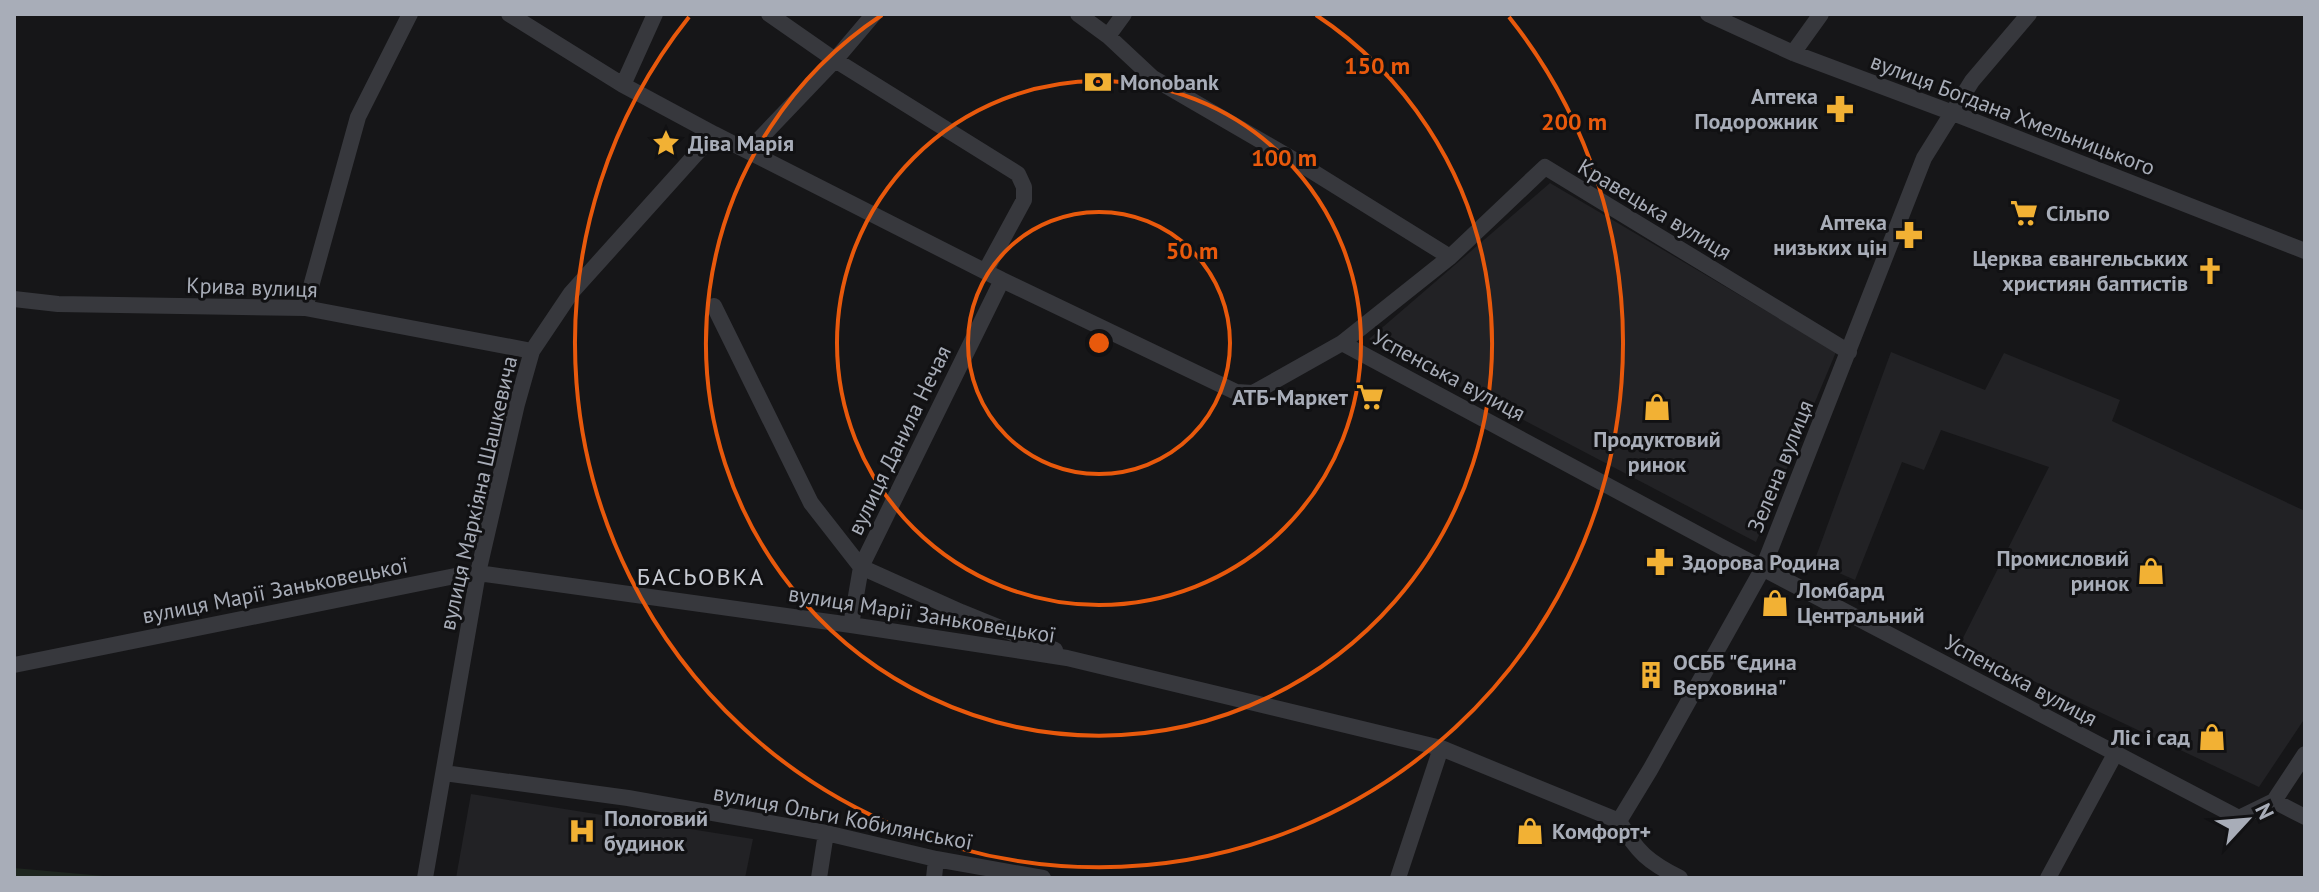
<svg xmlns="http://www.w3.org/2000/svg" width="2319" height="892" viewBox="0 0 2319 892" font-family="'PT Sans',sans-serif">
	<style>
		.built { fill: #222225 }
		.green { fill: #1e261f }
		.lines { fill: none; stroke-linecap: round; stroke-linejoin: round }
		.street { stroke: #37383d; stroke-width: 16 }
		.ring { fill: none; stroke: #e8590c; stroke-width: 4 }
		.labels { text-anchor: middle; stroke-width: 6; stroke-linejoin: round; paint-order: stroke }
		.poi-label { font-size: 22px; font-weight: bold; fill: #a8adb8; stroke: #111113; text-anchor: start }
		.street-label { font-size: 22px; fill: #a8adb8; stroke: #111113 }
		.neighbourhood-label { font-size: 24px; letter-spacing: 2px; fill: #c9ccd4; stroke: #111113 }
		.centre { fill: #e8590c; stroke: #111113; stroke-width: 4 }
		.ring-label { font-size: 24px; text-anchor: middle; font-weight: bold; fill: #e8590c; stroke: #111113; stroke-width: 6; stroke-linejoin: round; paint-order: stroke }
	</style>
	<rect width="100%" height="100%" fill="#161618"/>
	<path class="built" d="M 1550,183 L 1836,352 L 1756,542 L 1369,339 Z
		M 1891,352 L 1985,390 L 2004,353 L 2120,400 L 2112,421 L 2305,511 L 2305,718 L 2259,787 L 1959,646 L 2049,467 L 1941,430 L 1924,470 L 1902,462 L 1855,580 L 1814,562 Z
		M 471,794 L 753,839 L 745,878 L 456,878 Z"/>
	<path class="green" d="M 14,868 L 126,878 L 14,878 Z"/>
	<g class="lines">
		<path class="street" d="M 509,14 L 623,85 L 714,134 L 1002,280 L 1236,392 L 1253,393 L 1342,343 L 1720,546 L 2239,818 L 2274,801 L 2305,754
			M 769,14 L 835,60 L 1018,174 L 1024,187 L 1024,200 L 986,270
			M 1078,14 L 1108,36 L 1153,78 L 1294,160 L 1450,257
			M 1708,14 L 1793,53 L 1953,113 L 2305,251
			M 1108,36 L 1124,14
			M 1793,53 L 1821,14
			M 623,85 L 655,14
			M 748,151 L 835,60 L 874,14
			M 14,299 L 58,304 L 305,308 L 532,351
			M 714,306 L 811,503 L 861,567 L 961,612 L 1055,650
			M 305,308 L 358,117 L 410,14
			M 1342,343 L 1450,257 L 1545,167 L 1849,352
			M 851,625 L 861,567 L 1002,280
			M 14,665 L 455,576 L 478,573 L 851,625 L 1067,658 L 1441,748 L 1619,821
			M 444,773 L 628,798 L 826,833 L 936,859 L 1043,878
			M 2274,801 L 2305,817
			M 1619,821 L 1650,770 L 1763,568 L 1924,158 L 1972,81 L 2029,14
			M 1619,821 C 1637,852 1648,862 1680,878
			M 425,878 L 478,573 L 517,404 L 532,351 L 571,293 L 714,134
			M 819,878 L 826,833
			M 934,878 L 936,859
			M 1398,878 L 1441,748
			M 2048,878 L 2115,754"/>
	</g>
	<g class="ring">
		<circle cx="1099" cy="343" r="131"/>
		<circle cx="1099" cy="343" r="262"/>
		<path d="M1316 15A393 393 0 1 1 882 15"/>
		<path d="M1509 17A524 524 0 1 1 689 17"/>
	</g>
	<defs>
		<g id="bank-bare" transform="scale(2.16)"><path d="M-6-4H6V4H-6ZM0-2.3a2.3 2.3 0 1 0 0 4.6a2.3 2.3 0 1 0 0-4.6Z" fill="#f2b134" stroke="#111113" stroke-width="2.5" paint-order="stroke"/></g>
		<g id="pharmacy-bare" transform="scale(2.16)"><path d="M-2-6h4v4h4v4h-4v4h-4v-4h-4v-4h4Z" fill="#f2b134" stroke="#111113" stroke-width="2.5" paint-order="stroke"/></g>
		<g id="sight-bare" transform="scale(2.16)"><path d="M0-6L1.8-2.2L6-1.7L2.9 1.2L3.7 5.4L0 3.3L-3.7 5.4L-2.9 1.2L-6-1.7L-1.8-2.2Z" fill="#f2b134" stroke="#111113" stroke-width="2.5" paint-order="stroke"/></g>
		<g id="supermarket-bare" transform="scale(2.16)"><path d="M-6-5.5h2.5l.6 2H6L4.5 2H-2.5L-4.4-4H-6ZM-1.5 3.2a1.3 1.3 0 1 0 .1 0ZM3 3.2a1.3 1.3 0 1 0 .1 0Z" fill="#f2b134" stroke="#111113" stroke-width="2.5" paint-order="stroke"/></g>
		<g id="church-bare" transform="scale(2.16)"><path d="M-1.2-6h2.4v3.5h3.3v2.4h-3.3V6h-2.4V-.1h-3.3v-2.4h3.3Z" fill="#f2b134" stroke="#111113" stroke-width="2.5" paint-order="stroke"/></g>
		<g id="shop-bare" transform="scale(2.16)"><path d="M-5-2.5h2.3a2.7 3.5 0 0 1 5.4 0H5L5.5 6h-11ZM-1.5-2.5h3a1.5 2.3 0 0 0-3 0Z" fill="#f2b134" stroke="#111113" stroke-width="2.5" paint-order="stroke"/></g>
		<g id="building-bare" transform="scale(2.16)"><path d="M-4-6H4V6H1V3H-1V6H-4ZM-2.5-4.3h1.7v1.8h-1.7ZM.8-4.3h1.7v1.8H.8ZM-2.5-1h1.7V.8h-1.7ZM.8-1h1.7V.8H.8Z" fill="#f2b134" stroke="#111113" stroke-width="2.5" paint-order="stroke"/></g>
		<g id="hospital-bare" transform="scale(2.16)"><path d="M-5-5h3v3.5h4V-5h3V5h-3V1.5h-4V5h-3Z" fill="#f2b134" stroke="#111113" stroke-width="2.5" paint-order="stroke"/></g>
	</defs>
	<g fill-rule="evenodd">
		<use href="#bank-bare" x="1098" y="82"/>
		<use href="#pharmacy-bare" x="1840" y="109"/>
		<use href="#sight-bare" x="666" y="143"/>
		<use href="#supermarket-bare" x="2024" y="213"/>
		<use href="#pharmacy-bare" x="1909" y="235"/>
		<use href="#church-bare" x="2210" y="271"/>
		<use href="#supermarket-bare" x="1370" y="397"/>
		<use href="#shop-bare" x="1657" y="407"/>
		<use href="#pharmacy-bare" x="1660" y="562"/>
		<use href="#shop-bare" x="2151" y="571"/>
		<use href="#shop-bare" x="1775" y="603"/>
		<use href="#building-bare" x="1651" y="675"/>
		<use href="#shop-bare" x="2212" y="737"/>
		<use href="#hospital-bare" x="582" y="831"/>
		<use href="#shop-bare" x="1530" y="831"/>
	</g>
	<g class="labels">
		<g class="poi-label">
			<text x="1120" y="90">Monobank</text>
			<text x="1818" y="104" text-anchor="end">Аптека<tspan x="1818" dy="25">Подорожник</tspan></text>
			<text x="688" y="151">Діва Марія</text>
			<text x="2046" y="221">Сільпо</text>
			<text x="1887" y="230" text-anchor="end">Аптека<tspan x="1887" dy="25">низьких цін</tspan></text>
			<text x="2188" y="266" text-anchor="end">Церква євангельських<tspan x="2188" dy="25">християн баптистів</tspan></text>
			<text x="1348" y="405" text-anchor="end">АТБ-Маркет</text>
			<text x="1657" y="447" text-anchor="middle">Продуктовий<tspan x="1657" dy="25">ринок</tspan></text>
			<text x="2129" y="566" text-anchor="end">Промисловий<tspan x="2129" dy="25">ринок</tspan></text>
			<text x="1682" y="570">Здорова Родина</text>
			<text x="1797" y="598">Ломбард<tspan x="1797" dy="25">Центральний</tspan></text>
			<text x="1673" y="670">ОСББ "Єдина<tspan x="1673" dy="25">Верховина"</tspan></text>
			<text x="2190" y="745" text-anchor="end">Ліс і сад</text>
			<text x="604" y="826">Пологовий<tspan x="604" dy="25">будинок</tspan></text>
			<text x="1552" y="839">Комфорт+</text>
		</g>
		<g class="street-label">
			<text transform="translate(2013 114) rotate(21)" y="8">вулиця Богдана Хмельницького</text>
			<text transform="translate(1655 209) rotate(31)" y="8">Кравецька вулиця</text>
			<text transform="translate(252 287) rotate(2)" y="8">Крива вулиця</text>
			<text transform="translate(1449 375) rotate(28)" y="8">Успенська вулиця</text>
			<text transform="translate(899 440) rotate(-64)" y="8">вулиця Данила Нечая</text>
			<text transform="translate(1780 466) rotate(-68)" y="8">Зелена вулиця</text>
			<text transform="translate(478 493) rotate(-77)" y="8">вулиця Маркіяна Шашкевича</text>
			<text transform="translate(275 590) rotate(-11)" y="8">вулиця Марії Заньковецької</text>
			<text transform="translate(922 614) rotate(9)" y="8">вулиця Марії Заньковецької</text>
			<text transform="translate(2021 680) rotate(28)" y="8">Успенська вулиця</text>
			<text transform="translate(843 817) rotate(11)" y="8">вулиця Ольги Кобилянської</text>
		</g>
		<g class="neighbourhood-label">
			<text x="701" y="585">БАСЬОВКА</text>
		</g>
	</g>
	<circle cx="1099" cy="343" r="12" class="centre"/>
	<g class="ring-label">
		<text x="1377" y="74">150 m</text>
		<text x="1574" y="130">200 m</text>
		<text x="1284" y="166">100 m</text>
		<text x="1192" y="259">50 m</text>
	</g>
	<rect width="2319" height="892" fill="none" stroke="#a8adb8" stroke-width="32"/>
	<g transform="translate(2247 820) rotate(64)" stroke="#111113" stroke-width="6" paint-order="stroke">
	<path d="M0-6L14 30L0 20L-14 30Z" fill="#a8adb8"/>
	<text y="-12" font-size="22" font-weight="bold" text-anchor="middle" fill="#a8adb8">N</text>
	</g>
</svg>
